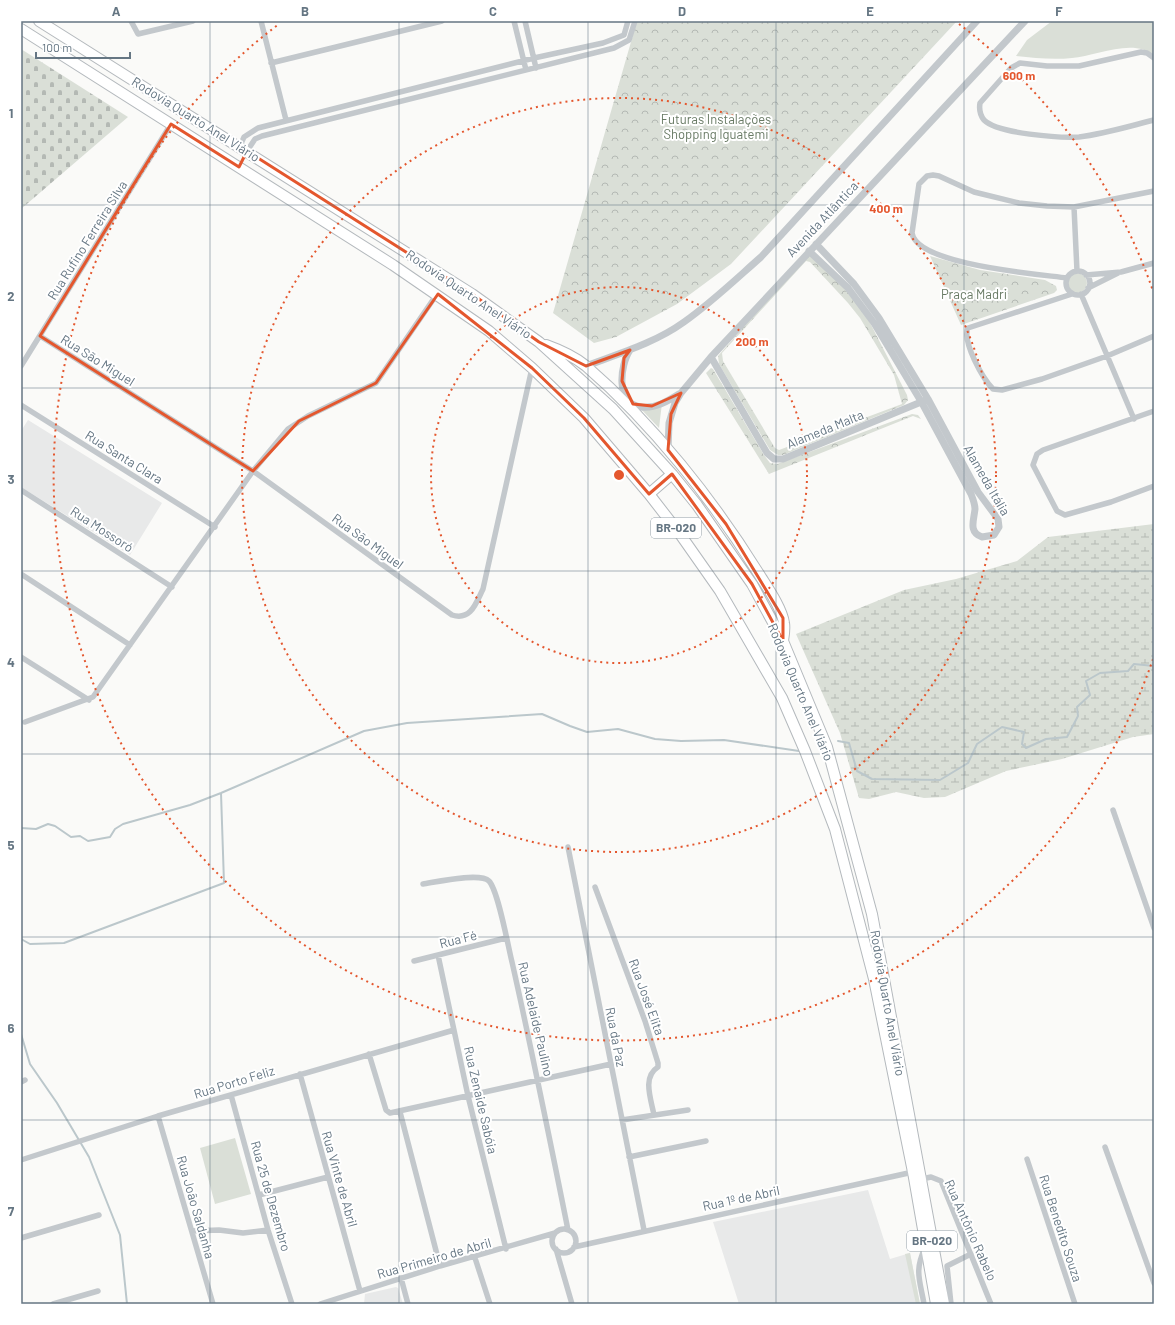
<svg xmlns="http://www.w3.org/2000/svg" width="1175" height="1325" viewBox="0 0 1175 1325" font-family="Barlow,sans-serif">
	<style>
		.built { fill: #e8e9e9 }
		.grass { fill: #dadfd7 }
		.forest { fill: url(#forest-crowns); fill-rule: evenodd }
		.wetland { fill: url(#wetland-marsh) }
		.cemetery { fill: url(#cemetery-stones) }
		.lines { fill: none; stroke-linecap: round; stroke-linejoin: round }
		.stream { stroke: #bbc7cb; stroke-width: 2 }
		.trunk-casing { stroke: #b4b9bd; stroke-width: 12 }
		.minor { stroke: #c3c8cc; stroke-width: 5.5 }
		.tertiary { stroke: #c3c8cc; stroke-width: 7 }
		.trunk { stroke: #fff; stroke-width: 10 }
		.marked { fill: none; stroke: #e4572e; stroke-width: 3; stroke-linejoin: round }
		.grid { fill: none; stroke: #657683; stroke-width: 1; stroke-opacity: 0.55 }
		.ring { fill: none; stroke: #e4572e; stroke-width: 2; stroke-dasharray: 2 4 }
		.labels { text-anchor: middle; stroke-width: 4; stroke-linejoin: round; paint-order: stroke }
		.shield { fill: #fff; stroke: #939fa8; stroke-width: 1 }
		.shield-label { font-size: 12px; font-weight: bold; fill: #657683 }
		.street-label { font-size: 13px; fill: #657683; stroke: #fff }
		.park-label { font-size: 13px; fill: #687a64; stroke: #fff }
		.centre { fill: #e4572e; stroke: #fff; stroke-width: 2 }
		.ring-label { font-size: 12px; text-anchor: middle; font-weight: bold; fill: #e4572e; stroke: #fff; stroke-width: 4; stroke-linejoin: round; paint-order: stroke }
		.neatline { fill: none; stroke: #657683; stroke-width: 1.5 }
		.grid-label { font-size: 13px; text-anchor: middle; font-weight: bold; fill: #657683 }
	</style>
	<defs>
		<pattern id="forest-crowns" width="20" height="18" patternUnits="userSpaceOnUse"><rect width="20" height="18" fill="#dadfd7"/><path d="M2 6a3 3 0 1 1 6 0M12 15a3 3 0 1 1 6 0" fill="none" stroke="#b4b9b4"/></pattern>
		<pattern id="wetland-marsh" width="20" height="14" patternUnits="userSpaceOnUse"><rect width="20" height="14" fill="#dadfd7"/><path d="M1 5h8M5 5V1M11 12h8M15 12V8" fill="none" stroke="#b4b9b4"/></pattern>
		<pattern id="cemetery-stones" width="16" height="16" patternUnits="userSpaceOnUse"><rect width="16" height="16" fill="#dadfd7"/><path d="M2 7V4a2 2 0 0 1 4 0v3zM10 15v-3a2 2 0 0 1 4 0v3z" fill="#b4b9b4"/></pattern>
	</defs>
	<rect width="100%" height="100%" fill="#fafaf8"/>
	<path class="built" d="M 28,420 L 162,503 L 130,555 L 21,487 L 21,431 Z
		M 868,1190 L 890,1259 L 910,1253 L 920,1304 L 739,1304 L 713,1222 Z
		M 396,1287 L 398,1288 L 403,1304 L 364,1304 L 365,1294 Z"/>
	<path class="grass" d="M 1052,21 L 1154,21 L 1154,56 C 1135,37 1095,56 1072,58 C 1053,60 1035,58 1016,56 L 1027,40 Z
		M1067 283a10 10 0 1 1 20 0a10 10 0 1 1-20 0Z
		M 662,403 L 659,428 L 640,408 Z
		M 235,1138 L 251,1194 L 215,1204 L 200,1148 Z
		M 910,1253 L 920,1304 L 916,1304 L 905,1254 Z"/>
	<path class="forest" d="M 637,21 L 957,21 L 731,264 L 677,304 L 616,337 L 594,343 L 553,313 Z
		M 808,254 L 837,280 L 865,313 L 907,395 L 908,400 L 904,405 L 783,455 L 778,455 L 770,450 L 719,364 L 718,356 ZM 806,261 L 810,262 L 848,303 L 860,318 L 894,375 L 902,404 L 779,450 L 775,448 L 723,361 L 722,353 Z
		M 930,256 L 980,270 L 1045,280 L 1056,286 L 1057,290 L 1054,293 L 961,325 Z
		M 711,368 L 713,369 L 764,455 L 770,463 L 777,464 L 912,414 L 918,415 L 921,419 L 913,416 L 769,474 L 706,373 Z"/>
	<path class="wetland" d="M 1154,524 L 1154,734 L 1133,737 L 1062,759 L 1006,771 L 945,797 L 924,798 L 896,792 L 869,799 L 859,798 L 840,733 L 796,634 L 904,590 L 956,579 L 1017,561 L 1048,537 Z"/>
	<path class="cemetery" d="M 21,49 L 128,117 L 21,209 Z"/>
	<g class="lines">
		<path class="stream" d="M 838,741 L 849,743 L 857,771 L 872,779 L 940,780 L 968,763 L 977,744 L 1002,727 L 1024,732 L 1022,744 L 1026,748 L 1046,739 L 1067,737 L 1078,716 L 1077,707 L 1090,695 L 1086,681 L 1100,673 L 1128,671 L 1134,664 L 1154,666
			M 21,828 L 36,829 L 48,824 L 55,826 L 71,837 L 80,836 L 88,841 L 110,837 L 115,829 L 123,824 L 190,805 L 221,793 L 364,731 L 407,723 L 542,714 L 570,726 L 587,732 L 618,729 L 655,739 L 681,741 L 724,740 L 799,751
			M 21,939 L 30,944 L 64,943 L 224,883 L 221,793
			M 21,1034 L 30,1064 L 57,1103 L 89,1157 L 120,1235 L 127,1304"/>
		<g class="trunk-casing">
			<path id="trunk" d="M 39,21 L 472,294 L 539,342 L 613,409 L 672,474 L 697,505 L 752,584 L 783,641 L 827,747 L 872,914 L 944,1304
				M 21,29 L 393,265 L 489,331 L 532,368 L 584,418 L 649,494 L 680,534 L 720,591 L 782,698 L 805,751 L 835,829 L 874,979 L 913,1172 L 936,1304
				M 546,345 C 560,350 575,357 586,366 C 653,424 713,500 759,574 C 767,587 782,608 784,623 C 785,629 784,635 783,641
				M 649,494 L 672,474"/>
		</g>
		<path class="minor" d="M 131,21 L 138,34 L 193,21
			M 261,21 L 286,120
			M 514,21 L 526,70
			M 525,21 L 536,68
			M 1154,58 L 1147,53 L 1141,52 L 1079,66 L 1047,66 L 1020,63 L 1011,68 L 980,103 C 979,109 980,115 984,120 C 998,134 1060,138 1079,137 C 1104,134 1130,126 1154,120
			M 271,63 L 442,21
			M 240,146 L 244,137 L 258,128 L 534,58 L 603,43 L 624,35 L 628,21
			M 247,151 L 255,139 L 262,136 L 614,48 L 629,40 L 635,21
			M 1074,207 L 1077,271
			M1066 283a12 12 0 1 1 24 0a12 12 0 1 1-24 0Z
			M 1086,275 L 1121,272 L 1154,263
			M 1067,278 C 1038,274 917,265 912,233 L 919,184 L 927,176 L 933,175 L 939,176 L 974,192 L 1019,203 L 1047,206 L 1074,207 L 1154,191
			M 1088,288 L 1118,273
			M 1072,294 L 968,328 C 962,342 983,379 993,389 L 1002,390 L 1042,379 L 1107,356 L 1154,336
			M 1081,294 L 1134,419
			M 40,336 L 253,471 L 452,615 C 471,621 476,603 483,589 L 532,368
			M 21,366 L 171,124
			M 21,405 L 215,527
			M 1154,411 L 1043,450 L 1037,454 L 1033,465 L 1057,511 L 1065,515 L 1111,502 L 1154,486
			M 21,490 L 172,587
			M 21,574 L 130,645
			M 21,657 L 89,700
			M 25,722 L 93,697 L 253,471 L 288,429 L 308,416 L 376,383 L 437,294
			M 1113,810 L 1154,928
			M 568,847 L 644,1230
			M 423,884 C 436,882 480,872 489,881 C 498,890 508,946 512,962 C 532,1051 550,1140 568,1230
			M 595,887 L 645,1021 L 658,1063 L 658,1067 C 642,1077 651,1099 654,1115
			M 438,955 L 468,1096 L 506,1249
			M 414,961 L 506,938
			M 369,1054 L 386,1110 L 390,1113 L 611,1064
			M 300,1074 L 360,1291
			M 21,1082 L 25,1080
			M 231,1095 L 268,1230 L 292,1304
			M 400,1112 L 440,1266
			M 158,1116 L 213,1304
			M 622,1120 L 688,1110
			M 1105,1147 L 1154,1283
			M 629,1157 L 706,1141
			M 1027,1159 L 1075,1304
			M 21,1160 L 158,1116 L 454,1030
			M 922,1179 L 931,1177 L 941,1181 L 991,1304
			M 259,1195 L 328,1177
			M552 1241a12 12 0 1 1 24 0a12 12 0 1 1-24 0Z
			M 192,1231 L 219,1230 L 243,1233 L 268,1230
			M 21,1238 L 99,1215
			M 574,1247 L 913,1172
			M 556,1249 L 572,1304
			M 475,1258 L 490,1304
			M 401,1278 L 408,1304
			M 53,1304 L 98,1291
			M 320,1304 L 440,1266 L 555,1233
			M 924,1304 C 920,1280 914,1271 925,1248
			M 951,1304 L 947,1266 L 971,1254"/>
		<path class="tertiary" d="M 809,251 L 848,288 L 874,323 L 922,403 L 971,494 C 973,499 975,504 975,509 C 974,520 968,532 982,537 L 994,535 L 999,527 L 998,519 L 978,492 L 928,399 L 879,318 L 854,284 L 816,244
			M 630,350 C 620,365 615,404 641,407 C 655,409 668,401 679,394
			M 711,357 L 767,453 L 774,459 L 783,459 L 926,400
			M 586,366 C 618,354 655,343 684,322 C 711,303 736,279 761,257 L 977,21
			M 668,450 L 669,423 L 675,403 L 681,393 L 711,357 L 1025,21"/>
		<use href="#trunk" class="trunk"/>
	</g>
	<path class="marked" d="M 171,124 L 239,167 L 247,151 L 472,294 L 539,342 L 586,366 L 630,350 L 624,358 L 622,381 L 633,404 L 652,406 L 681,393 L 671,414 L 668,450 L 726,524 L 783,618 L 783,641 L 752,584 L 672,474 L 649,494 L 584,418 L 532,368 L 438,294 L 376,383 L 299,421 L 253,471 L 40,336 Z"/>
	<path class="grid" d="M 210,21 L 210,1304M 399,21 L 399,1304M 588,21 L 588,1304M 776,21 L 776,1304M 964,21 L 964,1304M 21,205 L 1154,205M 21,388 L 1154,388M 21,571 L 1154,571M 21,754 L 1154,754M 21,937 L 1154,937M 21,1120 L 1154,1120"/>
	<g class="ring">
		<circle cx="619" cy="475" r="188"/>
		<circle cx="619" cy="475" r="377"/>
		<path d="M1153 659A565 565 0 1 1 279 24M959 24A565 565 0 0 1 1153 291"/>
	</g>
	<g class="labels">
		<g class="shield">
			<rect x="651" y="518" width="50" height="20" rx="3"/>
			<rect x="907" y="1231" width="50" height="20" rx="3"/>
		</g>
		<g class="shield-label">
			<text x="676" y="532">BR-020</text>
			<text x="932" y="1245">BR-020</text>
		</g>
		<g class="street-label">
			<text transform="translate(196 119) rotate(32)" y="5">Rodovia Quarto Anel Viário</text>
			<text transform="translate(822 219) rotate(-47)" y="5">Avenida Atlântica</text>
			<text transform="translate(87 240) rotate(-58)" y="5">Rua Rufino Ferreira Silva</text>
			<text transform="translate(469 294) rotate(34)" y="5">Rodovia Quarto Anel Viário</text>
			<text transform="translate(98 360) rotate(32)" y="5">Rua São Miguel</text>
			<text transform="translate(825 429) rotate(-22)" y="5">Alameda Malta</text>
			<text transform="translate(124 457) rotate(32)" y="5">Rua Santa Clara</text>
			<text transform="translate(987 480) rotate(60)" y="5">Alameda Itália</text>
			<text transform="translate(102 529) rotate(33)" y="5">Rua Mossoró</text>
			<text transform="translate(368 541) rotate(36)" y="5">Rua São Miguel</text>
			<text transform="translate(801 692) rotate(67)" y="5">Rodovia Quarto Anel Viário</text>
			<text transform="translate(458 939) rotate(-14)" y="5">Rua Fé</text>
			<text transform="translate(647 997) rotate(70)" y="5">Rua José Elita</text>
			<text transform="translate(888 1003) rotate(80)" y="5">Rodovia Quarto Anel Viário</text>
			<text transform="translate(536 1019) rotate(77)" y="5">Rua Adelaide Paulino</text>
			<text transform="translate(616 1037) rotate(79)" y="5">Rua da Paz</text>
			<text transform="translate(234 1082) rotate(-17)" y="5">Rua Porto Feliz</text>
			<text transform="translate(481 1100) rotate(77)" y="5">Rua Zenaide Sabóia</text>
			<text transform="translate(340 1179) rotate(74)" y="5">Rua Vinte de Abril</text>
			<text transform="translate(271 1196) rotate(74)" y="5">Rua 25 de Dezembro</text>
			<text transform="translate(741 1198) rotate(-12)" y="5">Rua 1º de Abril</text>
			<text transform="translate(196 1207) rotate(74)" y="5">Rua João Saldanha</text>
			<text transform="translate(1061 1228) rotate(72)" y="5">Rua Benedito Souza</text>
			<text transform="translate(971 1230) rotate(66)" y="5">Rua Antônio Rabelo</text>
			<text transform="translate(434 1258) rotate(-16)" y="5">Rua Primeiro de Abril</text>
		</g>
		<g class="park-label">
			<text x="716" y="124">Futuras Instalações<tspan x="716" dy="15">Shopping Iguatemi</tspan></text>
			<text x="974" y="299">Praça Madri</text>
		</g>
	</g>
	<circle cx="619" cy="475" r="6" class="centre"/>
	<g class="ring-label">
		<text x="1019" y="80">600 m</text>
		<text x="886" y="213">400 m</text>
		<text x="752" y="346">200 m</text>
	</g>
	<rect width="1175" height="1325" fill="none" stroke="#ffffff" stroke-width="44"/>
	<path d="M36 52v6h94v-6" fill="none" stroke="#657683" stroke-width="2"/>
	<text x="42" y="52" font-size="12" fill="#657683" stroke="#ffffff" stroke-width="3" paint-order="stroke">100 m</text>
	<rect x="22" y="22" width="1131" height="1281" class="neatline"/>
	<g class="grid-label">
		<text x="116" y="16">A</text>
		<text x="305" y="16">B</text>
		<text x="493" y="16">C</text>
		<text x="682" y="16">D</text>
		<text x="870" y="16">E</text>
		<text x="1059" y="16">F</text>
		<text x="11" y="118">1</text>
		<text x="11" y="301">2</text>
		<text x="11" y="484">3</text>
		<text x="11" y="667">4</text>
		<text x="11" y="850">5</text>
		<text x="11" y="1033">6</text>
		<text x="11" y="1216">7</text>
	</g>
</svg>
